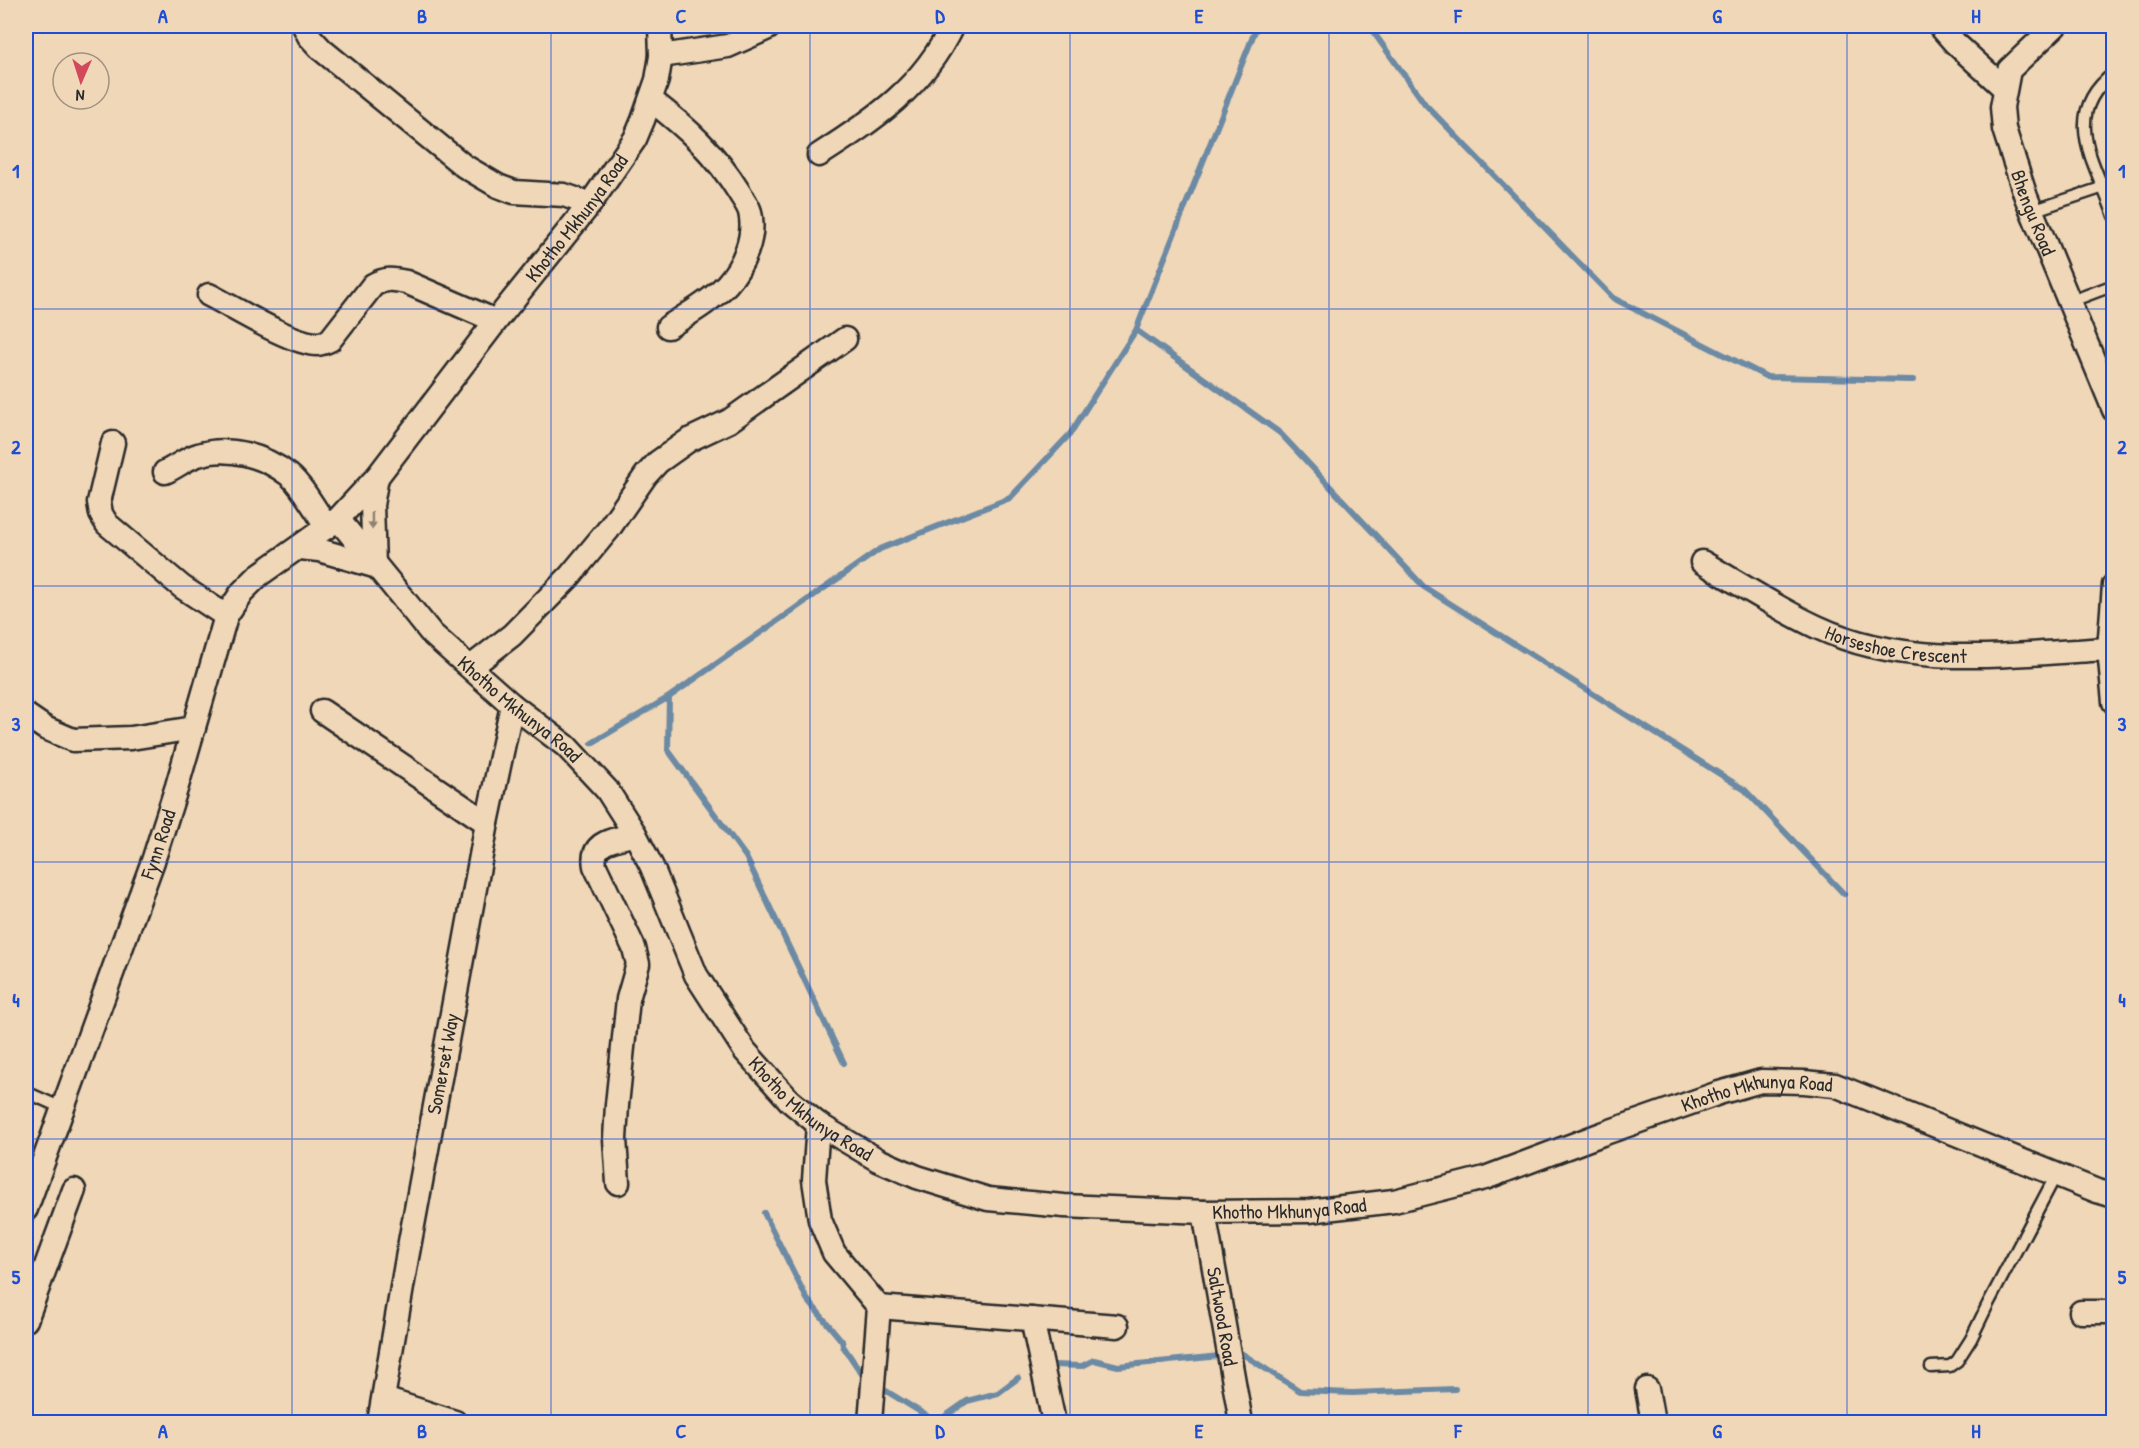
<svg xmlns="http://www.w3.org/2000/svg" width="2139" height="1448" viewBox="0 0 2139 1448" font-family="'Patrick Hand',sans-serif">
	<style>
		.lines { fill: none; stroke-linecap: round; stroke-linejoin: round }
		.stream { stroke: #6c8aa4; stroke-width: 6 }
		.lane-casing { stroke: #2b2b2b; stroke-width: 15 }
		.street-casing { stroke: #2b2b2b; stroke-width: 27 }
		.lane { stroke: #f0d7b8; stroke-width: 10 }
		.street { stroke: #f0d7b8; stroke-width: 22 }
		.oneway { fill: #8e8172 }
		.grid { fill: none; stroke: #1d4ed8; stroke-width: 1.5; stroke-opacity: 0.55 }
		.labels { text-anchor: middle; stroke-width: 4.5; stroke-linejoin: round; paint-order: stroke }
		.street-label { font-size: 20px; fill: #2b2b2b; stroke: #f0d7b8 }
		.neatline { fill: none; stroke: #1d4ed8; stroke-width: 2 }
		.grid-label { font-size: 20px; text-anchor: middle; font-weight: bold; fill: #1d4ed8 }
	</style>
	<rect width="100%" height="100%" fill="#f0d7b8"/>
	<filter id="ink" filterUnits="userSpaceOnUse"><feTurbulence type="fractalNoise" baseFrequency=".0167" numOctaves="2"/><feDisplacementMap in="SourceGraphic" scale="12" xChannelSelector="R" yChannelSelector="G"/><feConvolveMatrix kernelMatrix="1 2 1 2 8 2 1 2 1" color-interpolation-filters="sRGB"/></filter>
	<g filter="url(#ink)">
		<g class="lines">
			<path class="stream" d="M 1369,26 L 1425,104 L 1613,298 L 1767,377 L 1913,380
				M 1136,330 L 1280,433 L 1424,587 L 1745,790 L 1844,894
				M 669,697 L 668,750 L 746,857 L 844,1063
				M 592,743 L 669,697 L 880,549 L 1010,498 L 1070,434 L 1136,330 L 1257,26
				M 764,1213 L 807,1299 L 842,1341 L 843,1346 L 866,1380
				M 1241,1353 L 1300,1391 L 1352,1393 L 1455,1389
				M 1052,1365 L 1082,1366 L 1094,1360 L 1118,1366 L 1220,1356
				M 878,1386 L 927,1416 L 925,1422
				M 937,1422 L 967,1401 L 998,1393 L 1018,1378"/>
			<g class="lane-casing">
				<path id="lane" d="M 2114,73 C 2058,116 2097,165 2114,216
					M 2032,211 L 2101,188
					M 2069,302 L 2114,285
					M 26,1092 L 62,1108
					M 1931,1367 L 1950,1366 L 1957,1361 L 1971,1339 L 1988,1304 L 2056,1175"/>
			</g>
			<g class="street-casing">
				<g id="street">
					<path d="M 304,26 L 309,36 L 322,50 L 464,166 L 498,186 L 514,192 L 564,195 L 590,204"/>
					<path d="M 1940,26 L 1955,43 L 2004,88"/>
					<path id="s1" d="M 2055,26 L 2009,70 L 2002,107 L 2004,129 L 2026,197 L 2114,410"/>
					<path d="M 661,56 L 728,46 L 768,28 L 770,26"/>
					<path d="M 651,100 C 687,128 715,153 739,192 C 743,199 748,205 750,212 C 756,237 743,266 727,284 C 710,302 688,314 668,327"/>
					<path d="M 819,155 C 875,119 923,87 952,26"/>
					<path d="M 209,295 C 233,307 292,344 317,344 C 321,344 326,342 330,340 L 373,285 C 385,278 393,279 406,282 L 496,321"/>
					<path d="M 113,443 L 99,502 L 101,514 L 107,524 L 182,587 L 226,616"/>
					<path d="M 165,472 C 176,467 187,458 198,455 C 228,445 265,456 289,475 C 301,484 318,514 327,527"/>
					<path id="s2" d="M 338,519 L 432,634 L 512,705 L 566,746 L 607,790 L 635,834 L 652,867 L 696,975 L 745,1051 L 790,1101 L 818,1124 L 878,1160 L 917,1177 L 988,1199 L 1064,1206 L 1204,1212 L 1309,1211 L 1394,1201 L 1485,1178 L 1602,1134 L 1719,1093 L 1761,1081 L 1804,1082 L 1835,1085 L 2097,1191 L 2114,1196"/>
					<path d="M 300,548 L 319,550 L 374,566 L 372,505 L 377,477"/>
					<path id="s3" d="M 1702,562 C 1740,584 1778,609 1817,627 C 1908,670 2012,654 2109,649"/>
					<path d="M 2114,585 L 2109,649 L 2114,702"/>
					<path d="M 471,667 L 512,635 L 569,577 L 608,530 L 646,475 L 658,462 L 689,440 L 729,421 L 845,339"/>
					<path d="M 322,711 L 487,823"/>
					<path d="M 26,715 L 45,728 L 73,740 L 131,738 L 194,728"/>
					<path d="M 818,1124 L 814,1180 L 820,1220 L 834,1253 L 879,1307 L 870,1422"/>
					<path d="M 618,1183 L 615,1139 L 617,1105 L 628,999 L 638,964 L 634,948 L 595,866 C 590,840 616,840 635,834"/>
					<path id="s4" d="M 26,1209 L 153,861 L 177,786 L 226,616 L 242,592 L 259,575 L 338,519 L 377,477 L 496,321 L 590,204 L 635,139 L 643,120 L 657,80 L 661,56 L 660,26"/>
					<path id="s5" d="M 1204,1212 L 1241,1422"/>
					<path d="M 879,1307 L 1117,1326"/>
					<path d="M 2081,1312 L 2114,1312"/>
					<path d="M 1032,1319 L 1054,1422"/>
					<path d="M 26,1320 L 74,1190"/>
					<path d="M 1647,1389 L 1653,1422"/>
					<path d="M 384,1399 L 455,1422"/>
					<path id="s6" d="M 379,1422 L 407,1258 L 487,823 L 512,705"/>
				</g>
			</g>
			<use href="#lane" class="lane"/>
			<use href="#street" class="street"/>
		</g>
		<defs><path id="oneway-solid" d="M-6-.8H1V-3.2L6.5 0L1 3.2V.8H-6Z" transform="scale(1.5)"/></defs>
		<use class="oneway" href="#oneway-solid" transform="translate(372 521) rotate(89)"/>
	</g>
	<path class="grid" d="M 292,26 L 292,1422M 551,26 L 551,1422M 810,26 L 810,1422M 1070,26 L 1070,1422M 1329,26 L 1329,1422M 1588,26 L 1588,1422M 1847,26 L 1847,1422M 26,309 L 2114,309M 26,586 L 2114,586M 26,862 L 2114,862M 26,1139 L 2114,1139"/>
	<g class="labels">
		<g class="street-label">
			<text dy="7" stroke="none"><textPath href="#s1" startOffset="212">Bhengu Road</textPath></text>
			<text dy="7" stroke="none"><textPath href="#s4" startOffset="1160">Khotho Mkhunya Road</textPath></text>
			<text dy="7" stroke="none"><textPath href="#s3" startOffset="214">Horseshoe Crescent</textPath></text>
			<text dy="7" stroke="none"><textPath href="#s2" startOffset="264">Khotho Mkhunya Road</textPath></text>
			<text dy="7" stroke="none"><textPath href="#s4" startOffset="388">Fynn Road</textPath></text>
			<text dy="7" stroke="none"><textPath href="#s6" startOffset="364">Somerset Way</textPath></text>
			<text dy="7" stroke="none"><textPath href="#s2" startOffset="1758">Khotho Mkhunya Road</textPath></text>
			<text dy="7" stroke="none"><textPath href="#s2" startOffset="768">Khotho Mkhunya Road</textPath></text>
			<text dy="7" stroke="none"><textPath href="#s2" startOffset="1272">Khotho Mkhunya Road</textPath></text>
			<text dy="7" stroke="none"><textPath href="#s5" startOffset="106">Saltwood Road</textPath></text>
		</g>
	</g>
	<rect width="2139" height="1448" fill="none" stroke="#f0d7b8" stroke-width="66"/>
	<g transform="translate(81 81) rotate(183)"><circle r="28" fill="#f0d7b8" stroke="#a19280" stroke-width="1.5"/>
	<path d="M0-4.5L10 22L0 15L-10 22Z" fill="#d1495b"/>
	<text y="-9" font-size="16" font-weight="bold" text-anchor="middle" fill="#2b2b2b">N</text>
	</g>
	<rect x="33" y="33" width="2073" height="1382" class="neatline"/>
	<g class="grid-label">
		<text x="163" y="23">A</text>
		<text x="422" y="23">B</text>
		<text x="681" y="23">C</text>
		<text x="940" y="23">D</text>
		<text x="1199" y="23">E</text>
		<text x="1458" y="23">F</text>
		<text x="1717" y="23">G</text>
		<text x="1976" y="23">H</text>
		<text x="16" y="178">1</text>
		<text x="2122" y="178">1</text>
		<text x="16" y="454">2</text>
		<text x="2122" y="454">2</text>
		<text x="16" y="731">3</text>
		<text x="2122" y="731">3</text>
		<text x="16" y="1007">4</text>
		<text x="2122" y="1007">4</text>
		<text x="16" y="1284">5</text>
		<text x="2122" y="1284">5</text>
		<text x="163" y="1438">A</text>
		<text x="422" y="1438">B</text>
		<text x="681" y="1438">C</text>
		<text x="940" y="1438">D</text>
		<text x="1199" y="1438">E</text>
		<text x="1458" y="1438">F</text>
		<text x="1717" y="1438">G</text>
		<text x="1976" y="1438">H</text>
	</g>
</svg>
